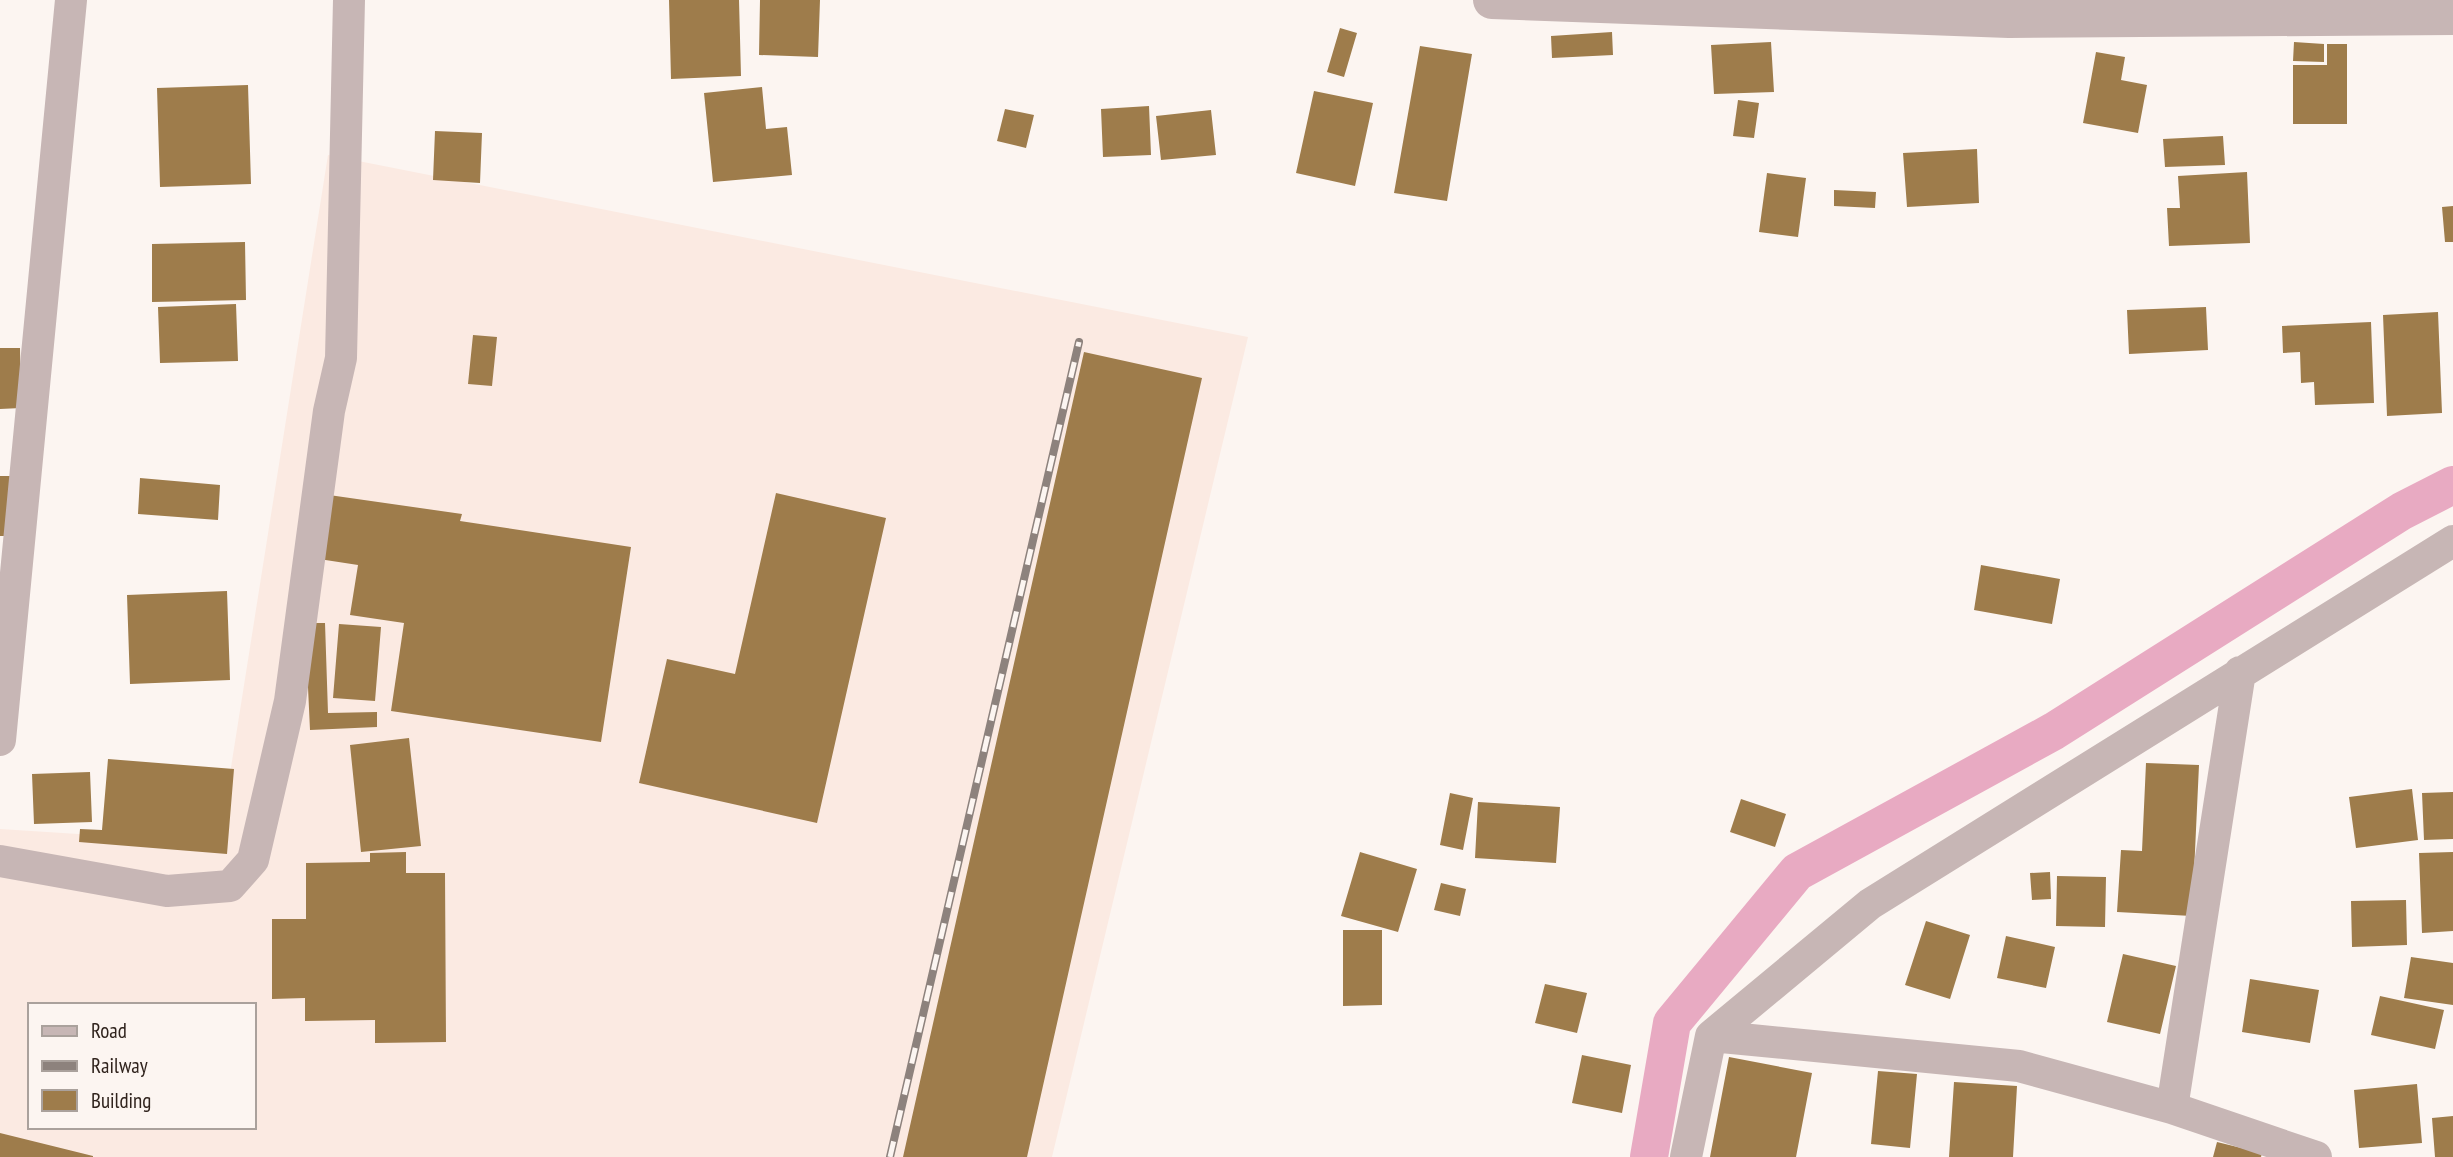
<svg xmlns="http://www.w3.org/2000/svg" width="2453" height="1157" viewBox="0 0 2453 1157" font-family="'PT Sans Narrow',sans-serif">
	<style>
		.built { fill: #fbeae2; fill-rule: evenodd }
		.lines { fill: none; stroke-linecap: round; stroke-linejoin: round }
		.canal { stroke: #e8aac2; stroke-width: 38 }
		.building { fill: #9e7c4b }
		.minor { stroke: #c7b6b5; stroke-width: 32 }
		.tertiary { stroke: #c7b6b5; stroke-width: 38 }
		.rail-casing { stroke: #8d827d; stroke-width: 8 }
		.rail { stroke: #fcf5f1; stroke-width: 5; stroke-dasharray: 16; stroke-linecap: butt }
	</style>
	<rect width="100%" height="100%" fill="#fcf5f1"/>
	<path class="built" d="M 328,155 L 1248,337 L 1052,1157 L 0,1157 L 0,829 L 219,843 ZM 30,1005 L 254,1005 L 254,1127 L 30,1127 Z"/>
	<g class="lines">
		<path class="canal" d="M 1649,1157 L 1672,1023 L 1797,872 L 2054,731 L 2402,511 L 2453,485"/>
	</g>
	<path class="building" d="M 669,0 L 739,0 L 741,76 L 671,79 Z
		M 760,0 L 820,0 L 818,57 L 759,55 Z
		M 1340,28 L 1357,33 L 1344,77 L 1327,72 Z
		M 1612,32 L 1613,55 L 1552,58 L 1551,36 Z
		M 1771,42 L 1774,92 L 1714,94 L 1711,45 Z
		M 2294,42 L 2324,44 L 2324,62 L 2293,61 Z
		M 2327,44 L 2347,44 L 2347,124 L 2293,124 L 2293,65 L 2327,65 Z
		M 1420,46 L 1472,54 L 1447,201 L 1394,193 Z
		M 2096,52 L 2125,57 L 2121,80 L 2147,85 L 2138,133 L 2083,123 Z
		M 248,85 L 251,184 L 160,187 L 157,88 Z
		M 762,87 L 766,129 L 787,127 L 792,175 L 713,182 L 704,93 Z
		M 1314,91 L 1373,103 L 1355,186 L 1296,173 Z
		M 1738,100 L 1759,103 L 1754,138 L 1733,136 Z
		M 1149,106 L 1151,155 L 1103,157 L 1101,109 Z
		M 1005,109 L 1034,115 L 1026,148 L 997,141 Z
		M 1211,110 L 1216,155 L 1161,160 L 1156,116 Z
		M 435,131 L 482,133 L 480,183 L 433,180 Z
		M 2223,136 L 2225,165 L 2165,167 L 2163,139 Z
		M 1977,149 L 1979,203 L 1907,207 L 1903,153 Z
		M 2247,172 L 2250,243 L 2169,246 L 2167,208 L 2180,208 L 2178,176 Z
		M 1767,173 L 1806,178 L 1798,237 L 1759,232 Z
		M 1834,190 L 1876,192 L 1875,208 L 1834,206 Z
		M 2453,206 L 2453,242 L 2445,242 L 2442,207 Z
		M 245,242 L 246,300 L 152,302 L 152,244 Z
		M 236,304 L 238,361 L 160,363 L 158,307 Z
		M 2206,307 L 2208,350 L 2129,354 L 2127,310 Z
		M 2438,312 L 2442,413 L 2387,416 L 2383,315 Z
		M 2371,322 L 2374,403 L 2315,405 L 2314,382 L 2301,383 L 2300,352 L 2283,353 L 2282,326 Z
		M 473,335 L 497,337 L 492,386 L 468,384 Z
		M 0,348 L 20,348 L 21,408 L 0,409 Z
		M 1084,352 L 1202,378 L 1027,1157 L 903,1157 Z
		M 0,476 L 15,476 L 16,536 L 0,536 Z
		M 140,478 L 220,485 L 218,520 L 138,514 Z
		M 776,493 L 886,518 L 817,823 L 639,783 L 667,659 L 735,674 Z
		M 329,495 L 462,514 L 460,521 L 631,547 L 601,742 L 391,711 L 404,623 L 350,615 L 358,565 L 319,559 Z
		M 1981,565 L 2060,579 L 2052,624 L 1974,610 Z
		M 227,591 L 230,680 L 130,684 L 127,595 Z
		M 305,623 L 325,623 L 328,713 L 377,712 L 377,727 L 310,730 Z
		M 339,624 L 381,627 L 375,701 L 333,698 Z
		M 409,738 L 421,846 L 361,852 L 350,745 Z
		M 108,759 L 234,769 L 227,854 L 79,842 L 80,829 L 102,830 Z
		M 2146,763 L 2199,765 L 2192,916 L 2117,912 L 2121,850 L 2142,851 Z
		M 90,772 L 92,822 L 34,824 L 32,774 Z
		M 2412,789 L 2418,840 L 2356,848 L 2349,797 Z
		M 2453,792 L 2453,839 L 2424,840 L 2422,793 Z
		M 1450,793 L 1473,798 L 1463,850 L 1440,845 Z
		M 1741,799 L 1786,814 L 1775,847 L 1730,832 Z
		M 1478,802 L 1560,807 L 1556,863 L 1475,858 Z
		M 406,852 L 406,873 L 445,873 L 446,1042 L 375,1043 L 375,1020 L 305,1021 L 305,998 L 272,999 L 272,919 L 306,919 L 306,863 L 370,862 L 370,853 Z
		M 1360,852 L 1417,869 L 1398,932 L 1341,916 Z
		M 2453,852 L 2453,931 L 2422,933 L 2419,853 Z
		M 2050,872 L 2051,899 L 2032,900 L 2030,873 Z
		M 2057,876 L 2106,877 L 2105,927 L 2056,926 Z
		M 1441,883 L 1466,889 L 1460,916 L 1434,910 Z
		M 2406,900 L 2407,945 L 2352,947 L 2351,901 Z
		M 1926,921 L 1970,935 L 1950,999 L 1905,985 Z
		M 1343,930 L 1382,930 L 1382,1005 L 1343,1006 Z
		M 2006,936 L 2055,947 L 2046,988 L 1997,978 Z
		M 2123,954 L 2176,966 L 2160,1034 L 2107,1022 Z
		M 2411,957 L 2453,963 L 2453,1005 L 2404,998 Z
		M 2250,979 L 2319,990 L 2310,1043 L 2242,1032 Z
		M 1545,984 L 1587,993 L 1577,1033 L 1535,1023 Z
		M 2380,996 L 2444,1010 L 2435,1049 L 2371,1035 Z
		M 1582,1055 L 1631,1065 L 1622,1113 L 1572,1103 Z
		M 1729,1057 L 1812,1073 L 1796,1157 L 1710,1157 Z
		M 1878,1071 L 1917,1074 L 1910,1148 L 1871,1144 Z
		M 1954,1082 L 2017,1086 L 2013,1157 L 1949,1157 Z
		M 2417,1084 L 2422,1143 L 2359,1148 L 2354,1090 Z
		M 2453,1116 L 2453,1157 L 2435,1157 L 2432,1118 Z
		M 0,1133 L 93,1156 L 93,1157 L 0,1157 Z
		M 2217,1142 L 2262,1153 L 2261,1157 L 2213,1157 Z"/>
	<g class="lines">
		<path class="minor" d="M 0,740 L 71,0
			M 0,861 L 167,891 L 230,886 L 253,860 L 290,701 L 329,411 L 341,358 L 349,0
			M 1711,1036 L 2019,1066 L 2172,1108 L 2316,1157
			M 2172,1108 L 2240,672
			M 1686,1157 L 1711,1036 L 1870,904 L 2453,541"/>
		<path class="tertiary" d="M 1492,0 L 2009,19 L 2453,16"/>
		<g class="rail-casing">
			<path id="rail" d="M 890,1157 L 1079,342"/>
		</g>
		<use href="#rail" class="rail"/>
	</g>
	<rect x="28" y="1003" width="228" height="126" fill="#fcf5f1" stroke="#aaa19c" stroke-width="2"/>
	<rect x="42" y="1026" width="35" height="10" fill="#c7b6b5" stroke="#aaa19c" stroke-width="2"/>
	<text x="91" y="1038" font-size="21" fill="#30231d">Road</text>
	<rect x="42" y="1061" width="35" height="10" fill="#8d827d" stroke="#aaa19c" stroke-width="2"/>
	<text x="91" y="1073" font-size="21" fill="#30231d">Railway</text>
	<rect x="42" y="1090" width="35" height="21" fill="#9e7c4b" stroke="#aaa19c" stroke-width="2"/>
	<text x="91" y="1108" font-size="21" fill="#30231d">Building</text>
</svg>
